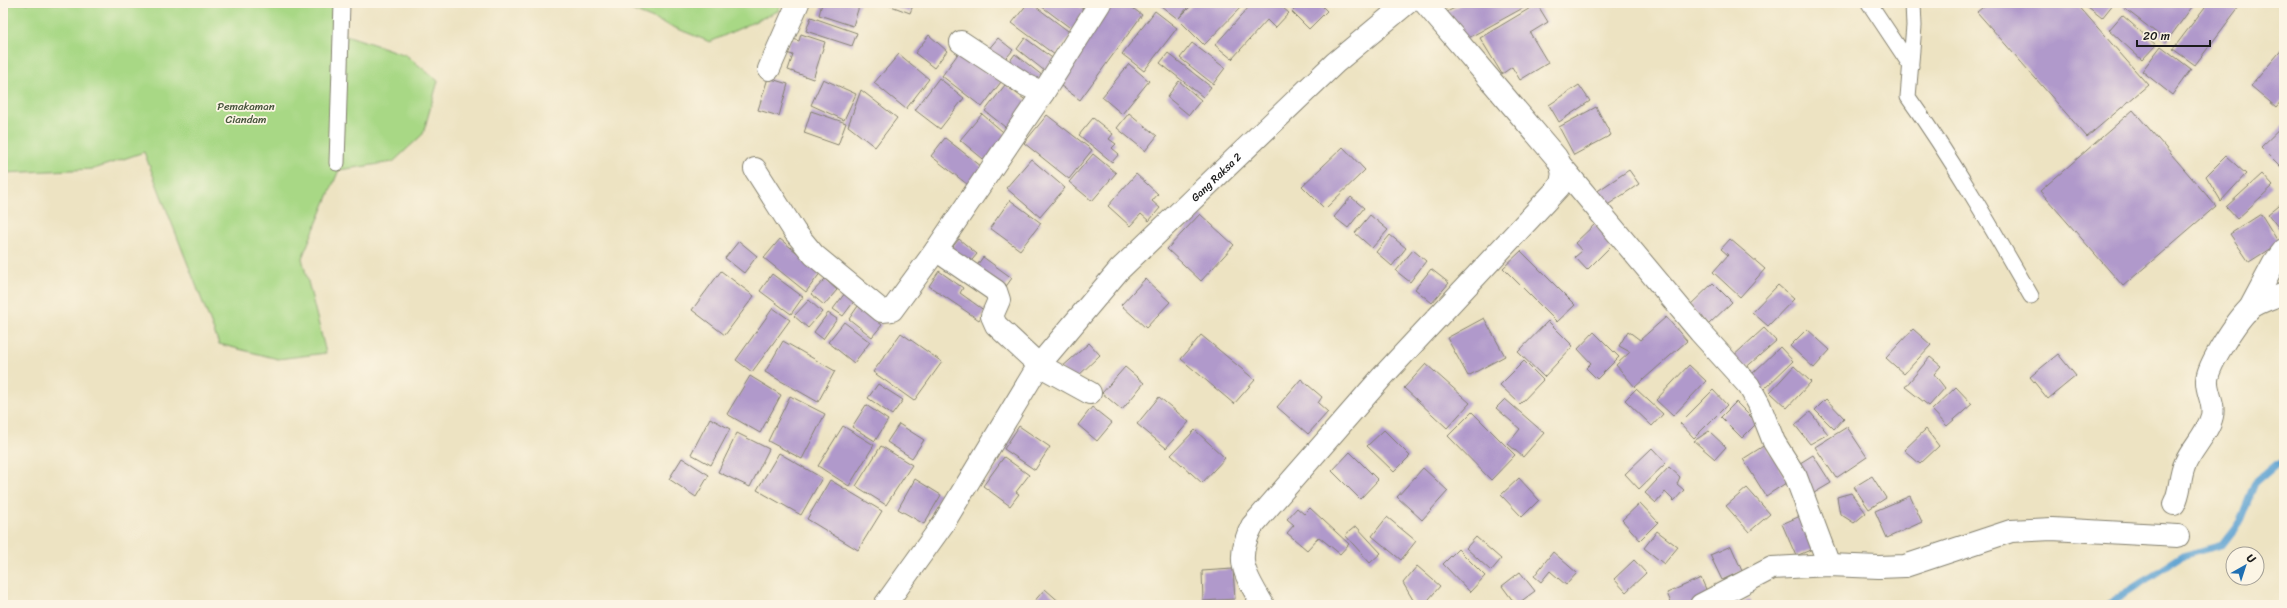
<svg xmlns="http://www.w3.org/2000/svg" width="2287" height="608" viewBox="0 0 2287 608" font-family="Sriracha,sans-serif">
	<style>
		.green { fill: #a8d885; stroke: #627a50 }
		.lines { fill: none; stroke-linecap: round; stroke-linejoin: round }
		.stream { stroke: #5ba1d1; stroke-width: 7 }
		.building { fill: #b099cb }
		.service-casing { stroke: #84806f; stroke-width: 17 }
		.minor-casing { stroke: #84806f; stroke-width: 24 }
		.service { stroke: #fff; stroke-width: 15 }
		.minor { stroke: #fff; stroke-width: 22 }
		.labels { text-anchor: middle; stroke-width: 3.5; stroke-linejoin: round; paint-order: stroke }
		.park-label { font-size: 11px; fill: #46543c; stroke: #fcf5e5 }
		.street-label { font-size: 11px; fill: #1c1c1c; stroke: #fcf5e5 }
	</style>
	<rect width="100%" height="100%" fill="#fcf5e5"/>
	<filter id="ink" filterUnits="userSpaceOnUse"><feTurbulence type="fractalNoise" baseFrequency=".025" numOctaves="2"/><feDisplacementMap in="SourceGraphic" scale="8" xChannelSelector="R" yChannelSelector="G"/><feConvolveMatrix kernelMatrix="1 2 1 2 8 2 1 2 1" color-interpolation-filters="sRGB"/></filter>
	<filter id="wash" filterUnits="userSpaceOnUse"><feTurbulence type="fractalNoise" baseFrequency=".012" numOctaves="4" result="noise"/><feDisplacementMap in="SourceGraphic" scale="16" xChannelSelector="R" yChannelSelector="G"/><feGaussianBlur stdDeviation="0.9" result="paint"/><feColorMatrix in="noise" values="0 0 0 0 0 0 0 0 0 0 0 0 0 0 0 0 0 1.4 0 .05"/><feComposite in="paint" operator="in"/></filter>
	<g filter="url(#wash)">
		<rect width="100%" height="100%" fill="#ede3c2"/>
		<path class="green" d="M 3,3 L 346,3 L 343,34 L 406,55 L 438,81 L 423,134 L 393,162 L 339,170 L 302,258 L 326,353 L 278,359 L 219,344 L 144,152 L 94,169 L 3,173 Z
			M 614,3 L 782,3 L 778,11 L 710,42 Z"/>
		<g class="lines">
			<path class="stream" d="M 2107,605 L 2182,556 L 2222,545 L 2239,523 L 2255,483 L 2277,464 L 2284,462"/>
		</g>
		<g id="blocks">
			<path class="building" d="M 822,3 L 860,3 L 853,26 L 819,15 Z
				M 883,3 L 914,3 L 910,13 Z
				M 1028,3 L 1031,3 L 1072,34 L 1055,55 L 1012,23 Z
				M 1037,3 L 1075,3 L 1087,12 L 1073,30 Z
				M 1109,3 L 1126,3 L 1142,15 L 1080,100 L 1053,80 Z
				M 1157,3 L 1191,3 L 1179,18 L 1194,3 L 1245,3 L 1204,45 L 1178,19 Z
				M 1247,3 L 1277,3 L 1289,13 L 1275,28 L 1267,20 L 1232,59 L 1215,45 L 1249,7 Z
				M 1301,3 L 1319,3 L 1327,11 L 1309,29 L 1292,12 Z
				M 1464,3 L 1532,3 L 1463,41 L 1447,12 Z
				M 1988,3 L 2076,3 L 2148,85 L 2087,137 L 1977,12 Z
				M 2083,3 L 2114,3 L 2102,18 Z
				M 2127,3 L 2195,3 L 2167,41 L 2124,8 Z
				M 2208,3 L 2242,3 L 2195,65 L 2173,49 Z
				M 1537,4 L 1548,22 L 1530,33 L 1548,63 L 1520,80 L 1512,67 L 1502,74 L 1480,38 Z
				M 1155,11 L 1177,28 L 1144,71 L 1122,54 Z
				M 2122,15 L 2156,45 L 2142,60 L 2109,30 Z
				M 811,17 L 857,33 L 852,46 L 806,31 Z
				M 801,34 L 825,42 L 813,79 L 788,70 L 793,55 L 786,53 L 791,38 L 799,41 Z
				M 929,35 L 947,51 L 934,68 L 915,53 Z
				M 998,38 L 1013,50 L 1002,63 L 987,51 Z
				M 1025,38 L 1055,60 L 1046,72 L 1017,49 Z
				M 1192,43 L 1225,68 L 1213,84 L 1180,58 Z
				M 2161,46 L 2191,69 L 2172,95 L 2142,71 Z
				M 2284,47 L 2284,98 L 2276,107 L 2251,86 Z
				M 960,51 L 1001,82 L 982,107 L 942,76 Z
				M 1168,53 L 1211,87 L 1203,97 L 1160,63 Z
				M 899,54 L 929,79 L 906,109 L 874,83 Z
				M 1015,54 L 1043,76 L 1035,86 L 1007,65 Z
				M 1129,64 L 1149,81 L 1122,114 L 1102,97 Z
				M 768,78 L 788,84 L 779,116 L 758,110 Z
				M 939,78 L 964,98 L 940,129 L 915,110 Z
				M 823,79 L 856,94 L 844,120 L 811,105 Z
				M 1179,81 L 1201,100 L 1189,115 L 1167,97 Z
				M 1005,85 L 1031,104 L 1010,131 L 985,111 Z
				M 1579,85 L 1590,101 L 1559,122 L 1549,105 Z
				M 861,90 L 897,118 L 875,147 L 848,126 Z
				M 1596,107 L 1611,135 L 1574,155 L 1559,127 Z
				M 2133,110 L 2216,206 L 2123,286 L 2040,191 Z
				M 811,111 L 846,123 L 838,145 L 804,133 Z
				M 1129,113 L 1157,136 L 1145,151 L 1117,128 Z
				M 982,114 L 1009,137 L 988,163 L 960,140 Z
				M 1047,115 L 1092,150 L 1069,179 L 1024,143 Z
				M 1093,118 L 1113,134 L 1109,139 L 1116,144 L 1112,148 L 1119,154 L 1112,162 L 1079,135 Z
				M 2284,125 L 2284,170 L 2261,147 Z
				M 945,138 L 986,170 L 972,188 L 931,156 Z
				M 1343,147 L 1365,170 L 1325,209 L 1302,186 Z
				M 1093,154 L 1116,173 L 1092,201 L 1069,182 Z
				M 2226,156 L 2246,174 L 2221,201 L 2206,176 Z
				M 1031,159 L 1065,188 L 1040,217 L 1006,188 Z
				M 1629,170 L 1639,184 L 1606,206 L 1596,192 Z
				M 1136,174 L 1158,194 L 1152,201 L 1160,208 L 1149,221 L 1141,214 L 1130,226 L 1108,206 Z
				M 2262,174 L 2273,186 L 2237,219 L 2226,207 Z
				M 1351,197 L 1364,208 L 1348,228 L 1334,217 Z
				M 1010,200 L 1041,223 L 1020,250 L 990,228 Z
				M 2284,201 L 2284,235 L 2268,214 Z
				M 1200,214 L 1234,245 L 1201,281 L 1167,249 Z
				M 2261,214 L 2279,243 L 2249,262 L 2230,234 Z
				M 1370,215 L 1388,230 L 1372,248 L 1355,233 Z
				M 1595,224 L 1614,243 L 1587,270 L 1575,257 L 1582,251 L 1575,243 Z
				M 1390,235 L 1406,248 L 1392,266 L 1376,252 Z
				M 780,239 L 821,272 L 806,292 L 764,258 Z
				M 959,239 L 977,254 L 967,266 L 949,251 Z
				M 1730,239 L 1765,269 L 1740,297 L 1713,272 L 1728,255 L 1721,249 Z
				M 739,241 L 757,256 L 744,273 L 725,258 Z
				M 1413,250 L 1426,261 L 1410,282 L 1396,271 Z
				M 1521,251 L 1575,305 L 1557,322 L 1503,268 Z
				M 983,257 L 1012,278 L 1002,292 L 973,271 Z
				M 1431,269 L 1449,283 L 1432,303 L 1415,289 Z
				M 721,271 L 754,296 L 725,335 L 692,310 Z
				M 939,271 L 963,288 L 960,293 L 985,311 L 979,320 L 929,286 Z
				M 772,274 L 803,297 L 791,314 L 760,291 Z
				M 825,279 L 837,290 L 824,305 L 811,294 Z
				M 1145,279 L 1170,302 L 1146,328 L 1121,305 Z
				M 1713,283 L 1732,302 L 1708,325 L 1689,306 Z
				M 1778,285 L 1794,299 L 1768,326 L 1752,312 Z
				M 845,293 L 855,300 L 843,316 L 833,309 Z
				M 809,300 L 822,312 L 808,328 L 794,316 Z
				M 858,306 L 882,325 L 872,337 L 849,319 Z
				M 773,308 L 790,320 L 752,372 L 736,360 Z
				M 828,313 L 837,319 L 823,339 L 814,332 Z
				M 1666,317 L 1687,341 L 1635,387 L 1616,365 L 1630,352 L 1619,346 L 1628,331 L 1640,340 Z
				M 1484,318 L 1505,356 L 1468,376 L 1447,338 Z
				M 1548,321 L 1573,346 L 1544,377 L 1518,352 Z
				M 844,322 L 870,342 L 854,363 L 828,342 Z
				M 1764,328 L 1776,341 L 1742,371 L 1731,358 Z
				M 1807,329 L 1830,350 L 1814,368 L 1790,346 Z
				M 1913,329 L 1931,345 L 1904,374 L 1886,358 Z
				M 1594,332 L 1619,357 L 1597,379 L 1586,368 L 1591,363 L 1578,349 Z
				M 901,333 L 942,362 L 914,401 L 873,372 Z
				M 1201,335 L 1255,380 L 1234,404 L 1181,359 Z
				M 783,341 L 835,371 L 818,402 L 765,372 Z
				M 1089,343 L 1100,355 L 1073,381 L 1061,368 Z
				M 1780,347 L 1793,361 L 1763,390 L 1750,376 Z
				M 2058,354 L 2076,376 L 2048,399 L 2030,377 Z
				M 1930,357 L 1941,366 L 1934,374 L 1945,388 L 1929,406 L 1905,387 Z
				M 1524,361 L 1543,380 L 1520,404 L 1500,385 Z
				M 1426,364 L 1470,403 L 1447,428 L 1404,388 Z
				M 1689,365 L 1706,381 L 1673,416 L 1656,400 Z
				M 1794,366 L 1811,382 L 1787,408 L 1770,392 Z
				M 1125,367 L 1144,383 L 1122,410 L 1102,393 Z
				M 750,376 L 781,395 L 760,433 L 727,414 Z
				M 1301,379 L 1322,397 L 1318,403 L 1328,412 L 1308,434 L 1277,407 Z
				M 878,384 L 903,400 L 892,415 L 868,398 Z
				M 1956,387 L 1972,404 L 1947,426 L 1932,410 Z
				M 1636,389 L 1663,414 L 1652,426 L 1625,400 Z
				M 1713,390 L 1727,405 L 1694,438 L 1680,423 Z
				M 790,396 L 825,414 L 802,459 L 768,441 Z
				M 1159,397 L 1189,422 L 1166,448 L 1137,424 Z
				M 1505,399 L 1544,433 L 1523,457 L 1508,444 L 1520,429 L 1496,408 Z
				M 1826,399 L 1844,418 L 1834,429 L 1815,410 Z
				M 1736,402 L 1757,423 L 1742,438 L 1721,417 Z
				M 866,405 L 888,420 L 875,441 L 852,427 Z
				M 1092,407 L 1112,423 L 1097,441 L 1078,425 Z
				M 1472,412 L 1515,455 L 1491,480 L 1448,436 Z
				M 1810,412 L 1828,434 L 1810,444 L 1795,425 Z
				M 710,418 L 730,429 L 711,465 L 691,454 Z
				M 899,424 L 924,440 L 912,458 L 887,442 Z
				M 843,426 L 874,445 L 849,486 L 818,466 Z
				M 1019,426 L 1050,447 L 1035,470 L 1004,449 Z
				M 1847,427 L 1867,457 L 1836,478 L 1815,447 Z
				M 1926,429 L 1939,446 L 1920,464 L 1904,450 Z
				M 1195,430 L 1225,458 L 1202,483 L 1171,455 Z
				M 1384,430 L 1410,456 L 1394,472 L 1367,446 Z
				M 1709,431 L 1726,447 L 1715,459 L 1694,441 Z
				M 737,433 L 769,449 L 750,487 L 718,472 Z
				M 1765,445 L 1789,481 L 1766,496 L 1743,459 Z
				M 881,446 L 912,465 L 886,505 L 856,486 Z
				M 1652,448 L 1666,463 L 1639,489 L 1625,474 Z
				M 1350,452 L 1378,480 L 1360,499 L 1332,471 Z
				M 779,453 L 822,478 L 801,515 L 757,490 Z
				M 1813,455 L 1831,483 L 1814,493 L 1797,465 Z
				M 1004,457 L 1029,475 L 1016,492 L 1019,494 L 1010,506 L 983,486 Z
				M 682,458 L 709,475 L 696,497 L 669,479 Z
				M 1669,467 L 1680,477 L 1677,484 L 1684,490 L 1674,501 L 1665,492 L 1656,503 L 1645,493 Z
				M 1423,468 L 1448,491 L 1422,520 L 1397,497 Z
				M 1872,476 L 1886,498 L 1869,509 L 1854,487 Z
				M 1519,478 L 1539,500 L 1522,517 L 1501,495 Z
				M 915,479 L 941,495 L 924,524 L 898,509 Z
				M 830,480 L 882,511 L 858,550 L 807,519 Z
				M 1747,488 L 1770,514 L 1749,532 L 1726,506 Z
				M 1851,493 L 1866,513 L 1854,523 L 1840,514 L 1837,497 Z
				M 1910,496 L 1922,522 L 1887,538 L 1875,511 Z
				M 1640,503 L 1658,522 L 1640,540 L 1622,520 Z
				M 1297,508 L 1304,514 L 1310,508 L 1349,544 L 1340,554 L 1319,537 L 1307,550 L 1287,533 L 1294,525 L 1287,519 Z
				M 1805,514 L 1820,546 L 1796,556 L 1782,524 Z
				M 1387,517 L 1416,541 L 1401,560 L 1372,536 Z
				M 1356,526 L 1381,553 L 1370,563 L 1345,535 Z
				M 1657,531 L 1678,547 L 1664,564 L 1644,548 Z
				M 1476,537 L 1501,559 L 1491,571 L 1466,548 Z
				M 1731,546 L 1742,571 L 1722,580 L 1710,555 Z
				M 1458,549 L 1485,576 L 1470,592 L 1443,564 Z
				M 1553,552 L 1577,573 L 1566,585 L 1550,571 L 1541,582 L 1534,576 Z
				M 1634,560 L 1646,573 L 1626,592 L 1614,579 Z
				M 1417,566 L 1440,586 L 1424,605 L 1416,605 L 1403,583 Z
				M 1233,569 L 1235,599 L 1203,601 L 1202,571 Z
				M 1520,572 L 1535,591 L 1516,605 L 1502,586 Z
				M 1701,578 L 1709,596 L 1688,605 L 1672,605 L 1667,593 Z
				M 1045,589 L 1063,605 L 1031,605 Z
				M 1750,599 L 1752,605 L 1733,605 Z"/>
		</g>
	</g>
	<g filter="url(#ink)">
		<use href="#blocks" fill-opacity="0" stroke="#84806f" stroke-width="1"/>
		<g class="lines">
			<g class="service-casing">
				<path id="service" d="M 1869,3 L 1911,66
					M 1913,3 L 1914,26 L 1908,97 C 1953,160 1992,228 2031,296
					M 337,163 L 342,3"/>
			</g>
			<g class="minor-casing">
				<g id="minor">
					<path d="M 961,42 L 1026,85 L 1043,93 L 1100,3"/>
					<path d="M 769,69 L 798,3"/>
					<path d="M 1043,93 L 936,250 L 996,291 L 999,300 L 992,316 L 996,325 L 1039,365 L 1090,393"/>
					<path d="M 1563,168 L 1700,332 L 1749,386 L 1759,404 L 1774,442 L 1796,477 L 1829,565"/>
					<path d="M 755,169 L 795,232 L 814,255 L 882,311 L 892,310 L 936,250"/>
					<path d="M 2249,310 L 2274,263 L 2284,250"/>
					<path d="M 2174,504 C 2181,492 2179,477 2185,464 C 2192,448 2208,433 2212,416 C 2215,403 2206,392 2207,380 C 2208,364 2237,321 2248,310 C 2258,301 2273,298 2284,293"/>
					<path id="s1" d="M 885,605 L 943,524 L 1039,365 L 1119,270 L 1335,63 L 1407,3"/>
					<path d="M 1263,605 C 1245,574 1234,561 1252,526 L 1382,377 L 1559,187 C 1565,175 1563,168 1556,157 L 1425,3"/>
					<path d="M 1701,605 L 1772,568 L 1829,565 L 1879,567 L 1905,566 L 2011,531 L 2052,529 L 2178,536"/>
				</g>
			</g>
			<use href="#service" class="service"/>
			<use href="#minor" class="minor"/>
		</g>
	</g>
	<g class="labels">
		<g class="park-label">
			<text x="246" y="110">Pemakaman<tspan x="246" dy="13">Ciandam</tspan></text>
		</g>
		<g class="street-label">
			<text dy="4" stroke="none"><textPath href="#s1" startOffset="544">Gang Raksa 2</textPath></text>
		</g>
	</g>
	<rect width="2287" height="608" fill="none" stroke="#fcf5e5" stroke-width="16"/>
	<g transform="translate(2245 566) rotate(39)"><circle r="19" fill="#fcf5e5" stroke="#a29e95"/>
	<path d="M0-3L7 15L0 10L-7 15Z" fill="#1f6fb2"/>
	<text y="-6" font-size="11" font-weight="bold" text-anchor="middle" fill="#1c1c1c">U</text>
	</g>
	<path d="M2137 40v6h73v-6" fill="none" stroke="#1c1c1c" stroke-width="2"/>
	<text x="2143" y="40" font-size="12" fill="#1c1c1c" stroke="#fcf5e5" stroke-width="3" paint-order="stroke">20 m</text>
</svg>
